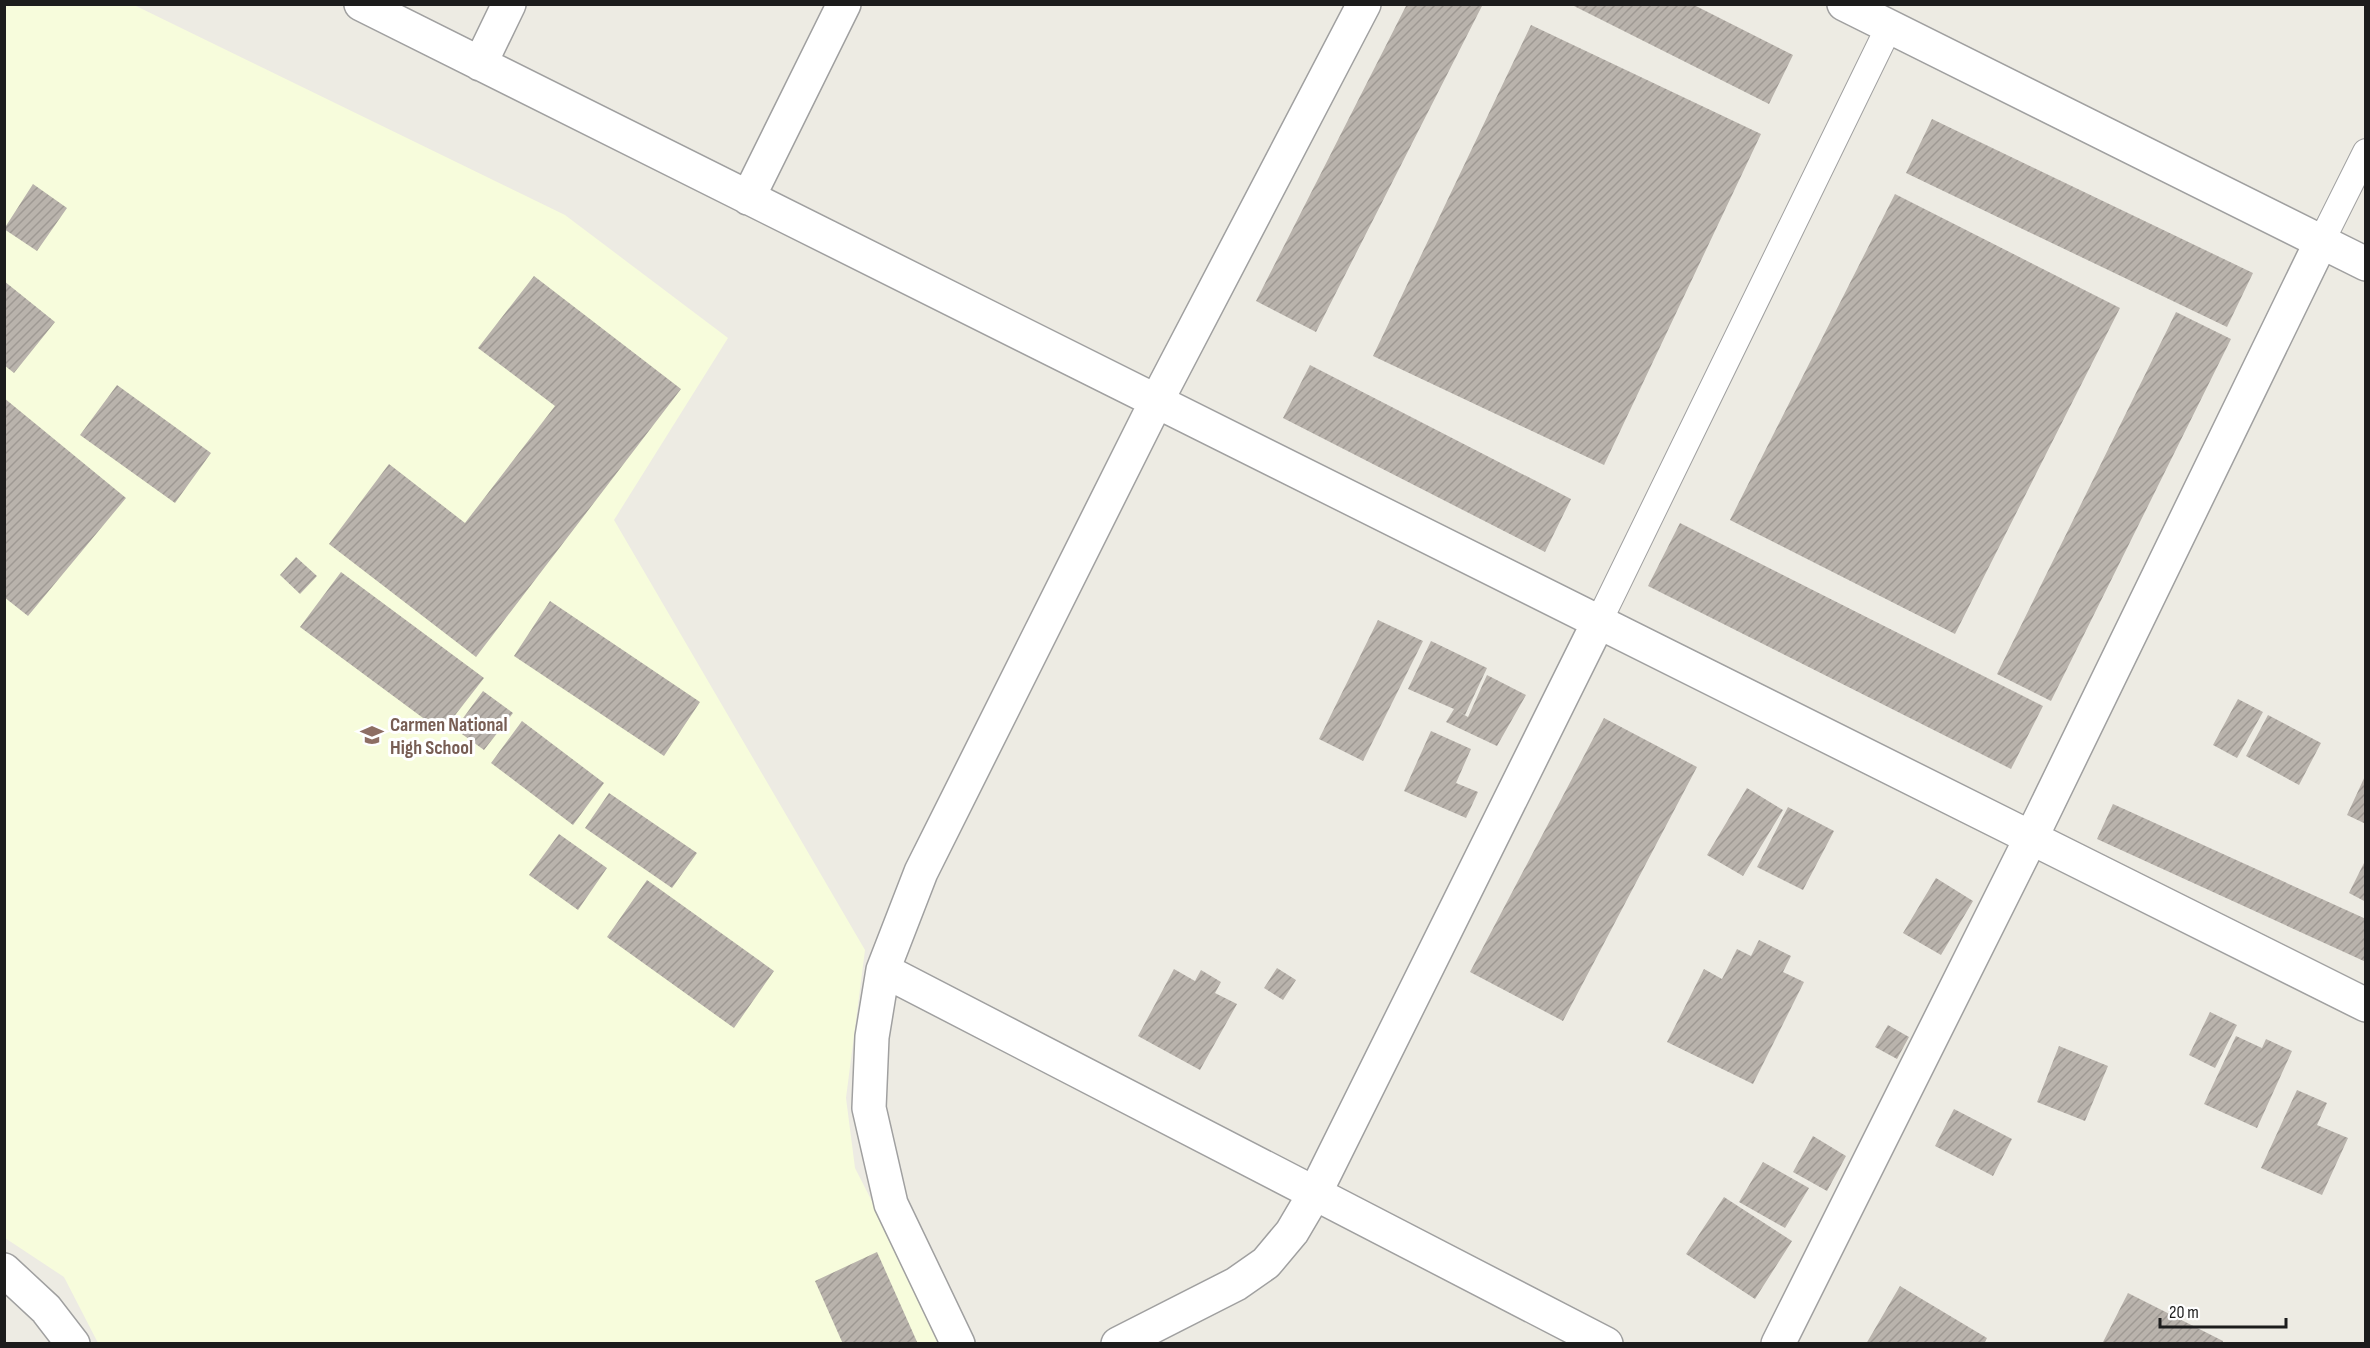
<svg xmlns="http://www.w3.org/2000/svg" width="2370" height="1348" viewBox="0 0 2370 1348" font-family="'Sofia Sans Condensed',sans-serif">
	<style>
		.education { fill: #f7fcdc }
		.building { fill: url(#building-hatch) }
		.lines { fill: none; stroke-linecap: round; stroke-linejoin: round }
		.service-casing { stroke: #a0a0a0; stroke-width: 28 }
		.minor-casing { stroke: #a0a0a0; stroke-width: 36 }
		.service { stroke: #fff; stroke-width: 26 }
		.minor { stroke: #fff; stroke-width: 33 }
		.labels { text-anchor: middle; stroke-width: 6; stroke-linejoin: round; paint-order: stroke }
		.education-label { font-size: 20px; font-weight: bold; fill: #785e54; stroke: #fff; text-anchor: start }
	</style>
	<defs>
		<pattern id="building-hatch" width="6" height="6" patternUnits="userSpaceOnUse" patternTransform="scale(1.5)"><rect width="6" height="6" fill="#b9b3ac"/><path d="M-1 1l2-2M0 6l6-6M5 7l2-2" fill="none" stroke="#9e9993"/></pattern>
	</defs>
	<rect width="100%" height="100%" fill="#edebe3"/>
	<path class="education" d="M 4,5 L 134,5 L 565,215 L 728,338 L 614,520 L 865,950 L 846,1098 L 855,1168 L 944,1343 L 98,1343 L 64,1277 L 5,1238 Z"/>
	<path class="building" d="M 1407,4 L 1483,4 L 1316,332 L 1256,301 Z
		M 1570,4 L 1692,4 L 1793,55 L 1769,104 Z
		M 1531,25 L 1761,134 L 1604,465 L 1373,356 Z
		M 1932,119 L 2253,273 L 2227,327 L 1906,173 Z
		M 33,184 L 67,208 L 37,251 L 4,229 Z
		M 1895,194 L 2120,308 L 1955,634 L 1730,520 Z
		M 534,276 L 681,389 L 476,657 L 329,544 L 389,464 L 465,523 L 555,406 L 478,348 Z
		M 4,281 L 55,322 L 14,373 L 4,365 Z
		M 2176,312 L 2231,339 L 2051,701 L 1997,674 Z
		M 1310,365 L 1571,499 L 1545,552 L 1283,418 Z
		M 117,385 L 211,453 L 175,503 L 80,435 Z
		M 4,398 L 126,498 L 28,616 L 4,597 Z
		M 1680,523 L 2043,706 L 2011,769 L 1648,586 Z
		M 296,557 L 317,576 L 300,594 L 280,575 Z
		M 341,572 L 484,678 L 442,732 L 300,627 Z
		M 550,601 L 700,702 L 664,756 L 514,656 Z
		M 1378,620 L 1423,641 L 1363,761 L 1319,739 Z
		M 1431,641 L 1487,668 L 1465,715 L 1457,711 L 1468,717 L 1487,675 L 1526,695 L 1497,746 L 1446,722 L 1454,709 L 1408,689 Z
		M 483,691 L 513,713 L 484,750 L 455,729 Z
		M 2238,699 L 2263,712 L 2237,758 L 2213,745 Z
		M 2268,715 L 2321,743 L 2299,785 L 2246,756 Z
		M 1604,718 L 1697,767 L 1563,1021 L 1470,972 Z
		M 522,721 L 604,783 L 573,825 L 491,763 Z
		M 1431,731 L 1471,749 L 1456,783 L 1478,792 L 1466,818 L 1404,791 Z
		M 2366,774 L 2366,824 L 2347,815 Z
		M 1747,788 L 1783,810 L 1743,876 L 1707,855 Z
		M 609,793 L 697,853 L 672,888 L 585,828 Z
		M 2113,804 L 2366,919 L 2366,962 L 2097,839 Z
		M 1788,807 L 1834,831 L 1803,890 L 1757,867 Z
		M 559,834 L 607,868 L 578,910 L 529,875 Z
		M 2366,859 L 2366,902 L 2349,893 Z
		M 1936,878 L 1973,901 L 1941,955 L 1903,933 Z
		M 647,880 L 774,971 L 734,1028 L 607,937 Z
		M 1759,940 L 1791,956 L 1783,972 L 1804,982 L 1753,1084 L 1667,1042 L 1704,969 L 1722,979 L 1737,949 L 1751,956 Z
		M 1277,968 L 1296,980 L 1283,1000 L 1264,988 Z
		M 1174,969 L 1195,981 L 1201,970 L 1221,982 L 1215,993 L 1237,1004 L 1200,1070 L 1138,1036 Z
		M 2210,1012 L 2237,1025 L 2215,1068 L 2189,1055 Z
		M 1888,1025 L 1909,1037 L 1897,1059 L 1875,1047 Z
		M 2236,1036 L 2262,1048 L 2266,1039 L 2292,1051 L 2257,1128 L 2204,1104 Z
		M 2059,1046 L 2108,1066 L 2085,1121 L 2037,1102 Z
		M 2297,1090 L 2327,1103 L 2317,1125 L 2348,1138 L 2322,1195 L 2261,1168 Z
		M 1954,1109 L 2012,1139 L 1993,1176 L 1935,1146 Z
		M 1813,1136 L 1846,1156 L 1827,1191 L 1793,1172 Z
		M 1763,1162 L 1809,1188 L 1785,1228 L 1739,1202 Z
		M 1724,1197 L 1792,1241 L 1755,1299 L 1686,1254 Z
		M 877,1252 L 918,1344 L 843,1344 L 815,1281 Z
		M 1900,1286 L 1987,1338 L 1984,1344 L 1866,1344 Z
		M 2128,1293 L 2223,1341 L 2222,1344 L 2102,1344 Z"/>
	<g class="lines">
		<g class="service-casing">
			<path id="service" d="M 2321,242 L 2366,152
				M 1598,623 L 1889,27"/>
		</g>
		<g class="minor-casing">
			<path id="minor" d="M 361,4 L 2366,1005
				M 1844,4 L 2366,264
				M 480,64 L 509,4
				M 748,198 L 844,4
				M 883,970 L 1606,1344
				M 4,1270 L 46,1309 L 73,1344
				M 958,1344 L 891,1204 L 869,1108 L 872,1037 L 883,970 L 921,872 L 1156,402 L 1364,4
				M 1118,1344 L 1236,1284 L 1266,1263 L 1292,1232 L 1315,1193 L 1598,623
				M 1778,1344 L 2031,838 L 2321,242"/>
		</g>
		<use href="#service" class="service"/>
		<use href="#minor" class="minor"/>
	</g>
	<defs>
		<g id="school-bare" transform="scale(1.8)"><path d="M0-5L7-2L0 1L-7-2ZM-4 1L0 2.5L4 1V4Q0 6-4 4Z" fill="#8d6e63" stroke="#fff" stroke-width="2.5" paint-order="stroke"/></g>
	</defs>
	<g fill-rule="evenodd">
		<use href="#school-bare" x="372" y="735"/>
	</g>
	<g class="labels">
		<g class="education-label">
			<text x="390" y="731">Carmen National<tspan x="390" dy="23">High School</tspan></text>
		</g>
	</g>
	<rect width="2370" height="1348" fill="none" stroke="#1c1c1c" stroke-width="12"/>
	<path d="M2160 1318v9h126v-9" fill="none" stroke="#1c1c1c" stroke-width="3"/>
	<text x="2169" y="1318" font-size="18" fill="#1c1c1c" stroke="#ffffff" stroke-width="4.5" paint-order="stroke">20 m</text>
</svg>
